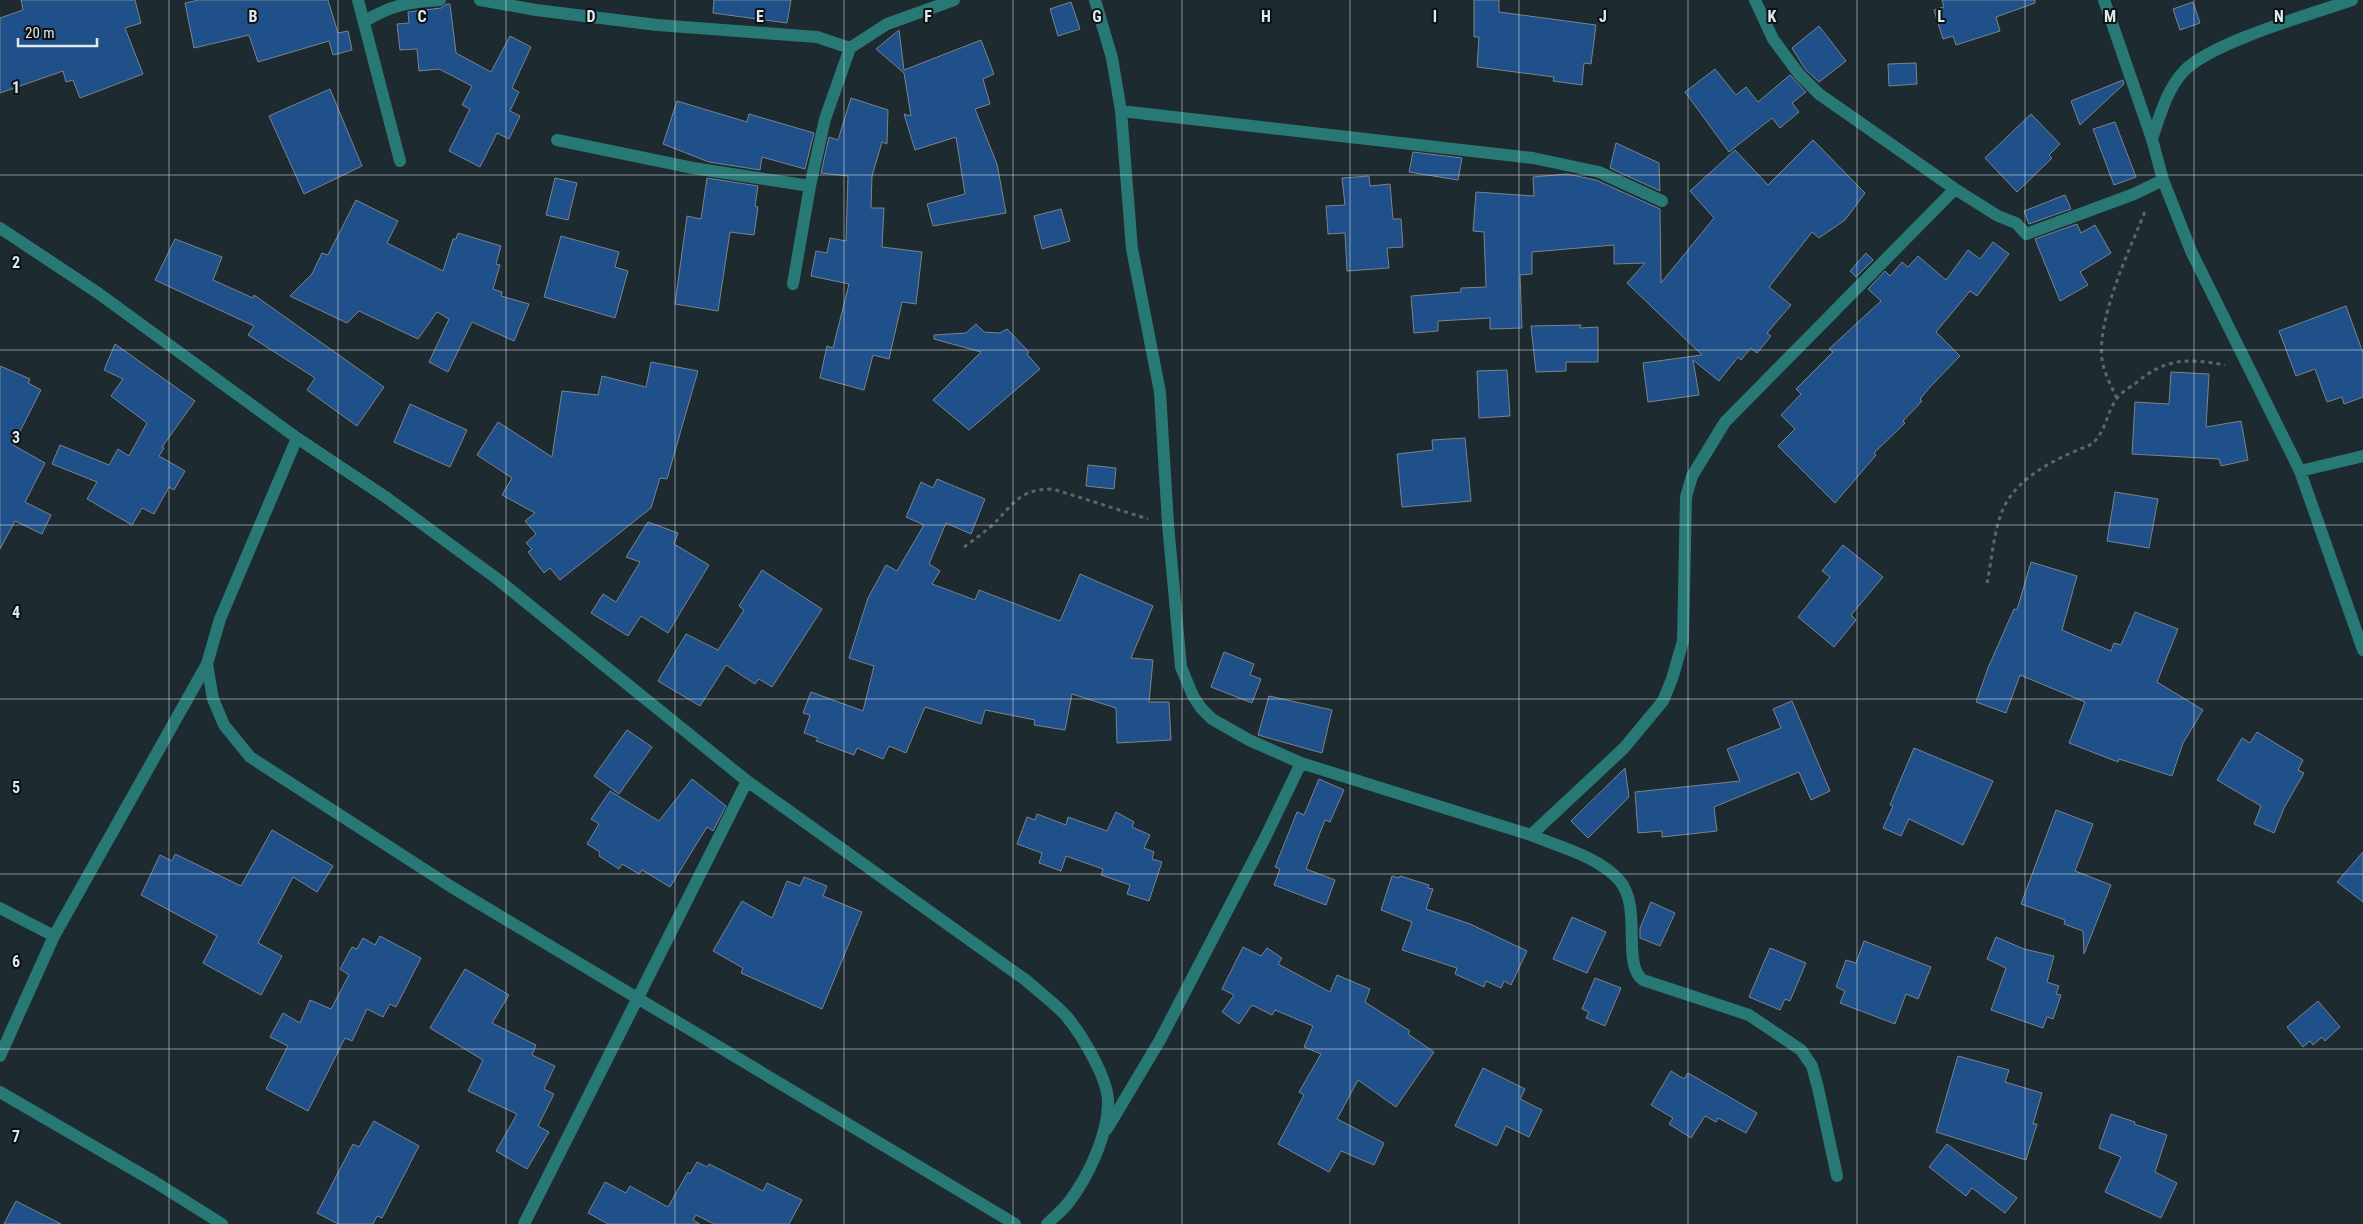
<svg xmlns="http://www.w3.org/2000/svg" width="2363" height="1224" viewBox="0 0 2363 1224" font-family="'Roboto Condensed',sans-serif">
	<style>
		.building { fill: #1f5089; stroke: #7a838e }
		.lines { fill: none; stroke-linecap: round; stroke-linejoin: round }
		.path { stroke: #5a666a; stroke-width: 3; stroke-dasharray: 4 4; stroke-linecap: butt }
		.minor { stroke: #287875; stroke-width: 12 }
		.grid { fill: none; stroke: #e0e8ec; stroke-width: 1; stroke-opacity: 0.55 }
		.grid-label { font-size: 16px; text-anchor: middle; font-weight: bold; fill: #e0e8ec; stroke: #0c1114; stroke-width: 4; stroke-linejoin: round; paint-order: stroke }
	</style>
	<rect width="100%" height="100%" fill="#1d2a2f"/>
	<path class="building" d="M 21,0 L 135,0 L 141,23 L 125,28 L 143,74 L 80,98 L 73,80 L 66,82 L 63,71 L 0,93 L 0,18 L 23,10 Z
		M 199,0 L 328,0 L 338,33 L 348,31 L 352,50 L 333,55 L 329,41 L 258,62 L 249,35 L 194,48 L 185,3 Z
		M 714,0 L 791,0 L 787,23 L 713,13 Z
		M 1474,0 L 1499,0 L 1499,12 L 1596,25 L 1591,64 L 1584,63 L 1582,85 L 1553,81 L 1554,77 L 1477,67 L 1479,37 L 1474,37 Z
		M 1942,0 L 2035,0 L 2035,3 L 1996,17 L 2000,31 L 1956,45 L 1953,36 L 1943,39 L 1934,10 L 1944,7 Z
		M 1071,2 L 1080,29 L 1058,36 L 1050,9 Z
		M 2193,2 L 2200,23 L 2180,30 L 2173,9 Z
		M 447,4 L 450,4 L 456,53 L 491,72 L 510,36 L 531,47 L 512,88 L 519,92 L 510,111 L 520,116 L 509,139 L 497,133 L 480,167 L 449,151 L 470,109 L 462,105 L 472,86 L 439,69 L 419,71 L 417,49 L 400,50 L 397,24 L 409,23 L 408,12 L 441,8 Z
		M 1819,26 L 1846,61 L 1819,82 L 1805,69 L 1792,48 Z
		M 899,30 L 904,70 L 981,40 L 994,74 L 983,79 L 990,104 L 975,109 L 997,164 L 1006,213 L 933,226 L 927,204 L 965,194 L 956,137 L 915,150 L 904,114 L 911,116 L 904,73 L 876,49 Z
		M 1916,63 L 1917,84 L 1889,86 L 1888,64 Z
		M 1715,69 L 1736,95 L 1746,87 L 1758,102 L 1790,75 L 1806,92 L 1792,103 L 1799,112 L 1780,128 L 1772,118 L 1729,152 L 1685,92 Z
		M 2123,80 L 2124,84 L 2080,125 L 2071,101 Z
		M 330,89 L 362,166 L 304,194 L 269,116 Z
		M 851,98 L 888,110 L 887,144 L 882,142 L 872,176 L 871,208 L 884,208 L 882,247 L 922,252 L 916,304 L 902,302 L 889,359 L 873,355 L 864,390 L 820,378 L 827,346 L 833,348 L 849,284 L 811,276 L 816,251 L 827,253 L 830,238 L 846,241 L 848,176 L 821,173 L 829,137 L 838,140 Z
		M 677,101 L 747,122 L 749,114 L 814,133 L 805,169 L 762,157 L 760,170 L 709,162 L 663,144 Z
		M 2031,114 L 2060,144 L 2049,155 L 2052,158 L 2017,192 L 1985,158 Z
		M 2115,122 L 2136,177 L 2114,185 L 2093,129 Z
		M 1813,140 L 1865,193 L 1845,220 L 1819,238 L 1812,232 L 1769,287 L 1791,305 L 1767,333 L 1771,336 L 1757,353 L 1751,348 L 1741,360 L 1738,357 L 1719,381 L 1693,360 L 1699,395 L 1648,402 L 1643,363 L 1702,355 L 1627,283 L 1645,263 L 1614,264 L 1614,245 L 1532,252 L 1532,274 L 1520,275 L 1522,328 L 1490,329 L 1490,318 L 1438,321 L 1438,331 L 1414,333 L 1411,296 L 1461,292 L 1461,288 L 1486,287 L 1484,232 L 1473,231 L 1476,192 L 1534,196 L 1533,177 L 1567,174 L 1596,180 L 1660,209 L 1661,283 L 1714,218 L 1690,191 L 1735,150 L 1768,185 Z
		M 1616,143 L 1659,163 L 1660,191 L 1610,168 Z
		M 1413,152 L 1462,158 L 1458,180 L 1409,172 Z
		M 1369,176 L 1370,186 L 1390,184 L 1393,219 L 1401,219 L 1403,247 L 1387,248 L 1389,268 L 1347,271 L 1345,233 L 1328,234 L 1326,206 L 1345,205 L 1342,178 Z
		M 555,178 L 577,183 L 568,220 L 546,215 Z
		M 707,178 L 758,186 L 755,206 L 758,207 L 754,235 L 730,232 L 718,311 L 675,304 L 687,216 L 701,219 Z
		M 2065,195 L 2071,209 L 2029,224 L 2024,211 Z
		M 356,200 L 398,221 L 387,243 L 443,271 L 453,239 L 456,239 L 458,233 L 501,246 L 496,264 L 500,265 L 493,289 L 502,292 L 501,296 L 529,304 L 514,341 L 472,322 L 448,372 L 429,362 L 449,319 L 437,312 L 418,339 L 359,311 L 347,323 L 290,296 L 312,274 L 322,253 L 328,255 Z
		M 1061,209 L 1070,241 L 1042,249 L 1034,216 Z
		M 2077,224 L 2081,233 L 2095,225 L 2111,253 L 2080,272 L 2088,285 L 2060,301 L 2035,239 Z
		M 561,236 L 619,252 L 615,267 L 628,271 L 615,318 L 544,297 Z
		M 175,239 L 222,257 L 213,280 L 253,298 L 254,295 L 384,387 L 357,426 L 307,390 L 315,378 L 248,335 L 254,326 L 155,280 Z
		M 1993,242 L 2009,254 L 1977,296 L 1970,291 L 1936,332 L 1960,356 L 1930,387 L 1920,399 L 1922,401 L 1903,421 L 1905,423 L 1874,453 L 1876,455 L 1835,503 L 1778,446 L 1795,429 L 1781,415 L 1801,394 L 1796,389 L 1833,352 L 1829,349 L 1881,301 L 1868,289 L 1885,271 L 1890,276 L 1902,262 L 1908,267 L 1918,256 L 1946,280 L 1968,250 L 1980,259 Z
		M 1866,253 L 1873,260 L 1856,277 L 1850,271 Z
		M 2346,306 L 2363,353 L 2363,397 L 2344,404 L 2342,397 L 2327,402 L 2315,369 L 2296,376 L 2279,331 Z
		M 976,324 L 984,332 L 1000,333 L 1007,329 L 1029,352 L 1027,354 L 1040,369 L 969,430 L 933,400 L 981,352 L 934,339 L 934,335 L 966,333 Z
		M 1581,325 L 1580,328 L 1598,327 L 1598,362 L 1566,362 L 1566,371 L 1536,372 L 1531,326 Z
		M 115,344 L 195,401 L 162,447 L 164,448 L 159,456 L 185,471 L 174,490 L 169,487 L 154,514 L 142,508 L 132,525 L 87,499 L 97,482 L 52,464 L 60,445 L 109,465 L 118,449 L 129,456 L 147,423 L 111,396 L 123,379 L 104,370 Z
		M 651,362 L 698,371 L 667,479 L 660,478 L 651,508 L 560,580 L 550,568 L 544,573 L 528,552 L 532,549 L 526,543 L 536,534 L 525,521 L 535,513 L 502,495 L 512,478 L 477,455 L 498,422 L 552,457 L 562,391 L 598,395 L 602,376 L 646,387 Z
		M 0,366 L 30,379 L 28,383 L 41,390 L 13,445 L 45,463 L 25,502 L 51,515 L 42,534 L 15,521 L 0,549 Z
		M 1507,370 L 1510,416 L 1479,418 L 1477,371 Z
		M 2171,372 L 2209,374 L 2206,427 L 2241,421 L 2248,460 L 2221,466 L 2219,459 L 2132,454 L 2135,402 L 2169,404 Z
		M 410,404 L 467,430 L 450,467 L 394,442 Z
		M 1465,438 L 1471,501 L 1402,507 L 1397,454 L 1433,450 L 1432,440 Z
		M 1088,465 L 1116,468 L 1114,489 L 1086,486 Z
		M 937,479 L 985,499 L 971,534 L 946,523 L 929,564 L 940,571 L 932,584 L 975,600 L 979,590 L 1060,621 L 1080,574 L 1153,606 L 1131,658 L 1153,660 L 1149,702 L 1169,702 L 1171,740 L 1117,743 L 1116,708 L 1072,694 L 1065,730 L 1034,725 L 1035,720 L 985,710 L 981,724 L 925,707 L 906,753 L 889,746 L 883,759 L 857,748 L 854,755 L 816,741 L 818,738 L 804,733 L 810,715 L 803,713 L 811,692 L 863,711 L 874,666 L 849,658 L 868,598 L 886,565 L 897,571 L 924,525 L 906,517 L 921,482 L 933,488 Z
		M 2115,492 L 2158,499 L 2149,548 L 2107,541 Z
		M 648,522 L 678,533 L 674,544 L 709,565 L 668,633 L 641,616 L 628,636 L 591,613 L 603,594 L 616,602 L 640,562 L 626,557 Z
		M 1843,545 L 1883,577 L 1851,615 L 1856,620 L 1834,647 L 1798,617 L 1830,577 L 1822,571 Z
		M 2031,562 L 2077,576 L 2062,630 L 2111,651 L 2114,643 L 2121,645 L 2135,612 L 2178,629 L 2157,682 L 2203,710 L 2183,743 L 2172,776 L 2119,759 L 2118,762 L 2069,743 L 2085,702 L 2020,675 L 2006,713 L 1976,702 L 1988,668 L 2014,609 L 2017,610 Z
		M 762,570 L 822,609 L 772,687 L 759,679 L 755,684 L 726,665 L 700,706 L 658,681 L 686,634 L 718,650 L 744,610 L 739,606 Z
		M 1224,652 L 1254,664 L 1250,675 L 1261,679 L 1252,703 L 1211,687 Z
		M 1269,696 L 1332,710 L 1322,753 L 1258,735 Z
		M 1792,701 L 1830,791 L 1811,800 L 1799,772 L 1714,807 L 1717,831 L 1662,837 L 1662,831 L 1638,833 L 1635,792 L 1740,781 L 1727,749 L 1781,728 L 1773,709 Z
		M 627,730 L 652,747 L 619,794 L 594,776 Z
		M 2257,732 L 2303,760 L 2298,770 L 2304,773 L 2284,808 L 2274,833 L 2254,824 L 2261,806 L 2217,780 L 2242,738 L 2250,743 Z
		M 1914,748 L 1993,781 L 1963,845 L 1909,819 L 1901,836 L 1883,828 L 1893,806 L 1890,805 Z
		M 1625,768 L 1629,797 L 1588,838 L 1571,821 Z
		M 692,779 L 726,806 L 713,831 L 707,827 L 670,887 L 642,870 L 639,874 L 622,864 L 619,869 L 599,856 L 600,852 L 587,844 L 599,824 L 591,819 L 610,791 L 659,821 Z
		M 1319,779 L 1344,790 L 1330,822 L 1325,820 L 1306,869 L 1335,880 L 1326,905 L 1274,885 L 1280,869 L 1275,867 L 1297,812 L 1304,815 Z
		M 2056,810 L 2093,824 L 2075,871 L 2111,885 L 2084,954 L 2083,931 L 2064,924 L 2065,920 L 2021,904 Z
		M 1116,812 L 1134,822 L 1132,827 L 1150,835 L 1144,848 L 1154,852 L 1152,859 L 1162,862 L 1149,901 L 1127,894 L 1130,885 L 1101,875 L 1103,869 L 1066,856 L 1061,871 L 1039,863 L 1042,853 L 1017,844 L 1027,817 L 1035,820 L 1037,814 L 1066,825 L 1068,817 L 1107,831 Z
		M 272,830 L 333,866 L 317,892 L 293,877 L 258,943 L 282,956 L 261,995 L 203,963 L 217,936 L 141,895 L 160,855 L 172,861 L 175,854 L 241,886 Z
		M 2363,852 L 2363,902 L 2337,882 Z
		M 1392,876 L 1399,878 L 1400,876 L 1429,885 L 1428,888 L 1433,889 L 1426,909 L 1470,924 L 1527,951 L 1511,985 L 1504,981 L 1501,988 L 1486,981 L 1484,987 L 1455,974 L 1457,968 L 1402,950 L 1412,922 L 1381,910 Z
		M 804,877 L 827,886 L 823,896 L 862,912 L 822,1009 L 741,973 L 743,968 L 713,951 L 742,901 L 772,918 L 787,881 L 800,886 Z
		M 1651,902 L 1675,913 L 1660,946 L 1640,938 L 1640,928 Z
		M 1572,917 L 1606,932 L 1587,973 L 1553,959 Z
		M 380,936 L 421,958 L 396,1007 L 390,1004 L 383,1017 L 367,1009 L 352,1041 L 345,1038 L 308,1111 L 266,1089 L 288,1046 L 270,1037 L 283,1013 L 300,1023 L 310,1000 L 331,1009 L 349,975 L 340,969 L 352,947 L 357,949 L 363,938 L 375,945 Z
		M 1996,937 L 2024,949 L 2054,956 L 2047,982 L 2059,986 L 2056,994 L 2061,995 L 2053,1019 L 2047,1017 L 2043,1028 L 1991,1010 L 2006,968 L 1987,959 Z
		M 1864,941 L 1931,967 L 1918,999 L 1906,994 L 1895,1024 L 1840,1003 L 1845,991 L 1836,987 L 1846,960 L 1856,963 Z
		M 1243,947 L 1261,956 L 1267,948 L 1282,958 L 1278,964 L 1330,992 L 1337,975 L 1370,989 L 1365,1002 L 1410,1031 L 1408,1034 L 1434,1052 L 1396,1107 L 1358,1080 L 1337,1119 L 1384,1143 L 1374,1165 L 1341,1151 L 1329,1172 L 1278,1144 L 1304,1095 L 1299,1092 L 1321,1054 L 1304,1047 L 1313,1026 L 1275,1010 L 1272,1015 L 1252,1005 L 1239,1024 L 1222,1012 L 1234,995 L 1222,989 Z
		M 1770,948 L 1806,963 L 1790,1001 L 1785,999 L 1780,1010 L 1749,997 Z
		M 465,969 L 509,995 L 492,1023 L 536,1045 L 532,1055 L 555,1066 L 544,1089 L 554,1094 L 538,1126 L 549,1132 L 527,1169 L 496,1151 L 517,1114 L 468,1091 L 483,1060 L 430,1028 Z
		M 1595,978 L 1621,988 L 1605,1026 L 1586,1018 L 1589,1012 L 1582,1009 Z
		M 2318,1001 L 2340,1027 L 2325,1041 L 2322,1037 L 2313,1045 L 2310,1041 L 2303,1047 L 2287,1027 Z
		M 1958,1056 L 2009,1070 L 2005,1082 L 2042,1093 L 2033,1124 L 2037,1124 L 2026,1160 L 1936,1132 Z
		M 1483,1068 L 1525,1089 L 1520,1099 L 1542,1110 L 1529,1137 L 1506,1126 L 1497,1146 L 1455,1126 Z
		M 1671,1071 L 1684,1079 L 1688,1073 L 1757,1113 L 1746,1133 L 1718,1118 L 1716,1122 L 1705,1116 L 1691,1138 L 1669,1124 L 1673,1118 L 1651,1105 Z
		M 2111,1114 L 2135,1122 L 2134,1124 L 2167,1135 L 2155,1172 L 2177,1183 L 2161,1218 L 2105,1192 L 2121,1157 L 2099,1148 Z
		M 374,1121 L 419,1146 L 382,1218 L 377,1216 L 373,1224 L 338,1224 L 317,1213 L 353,1144 L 359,1147 Z
		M 1947,1144 L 2017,1198 L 2005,1213 L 1972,1188 L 1966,1196 L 1929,1167 Z
		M 697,1162 L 707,1167 L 709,1164 L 763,1191 L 767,1183 L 802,1200 L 789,1224 L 714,1224 L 696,1215 L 693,1220 L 700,1224 L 608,1224 L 588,1213 L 605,1182 L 626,1193 L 630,1186 L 668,1207 L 688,1172 L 690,1174 Z
		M 16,1201 L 61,1224 L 4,1224 Z"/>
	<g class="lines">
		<path class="path" d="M 2117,398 C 2111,386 2104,373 2102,359 C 2097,317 2130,249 2146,209
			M 964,547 C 972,541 981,535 989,528 C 1013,507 1016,489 1053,489 L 1148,519
			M 1987,583 C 1992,559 1994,526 2005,505 C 2022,473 2061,457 2092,444 C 2107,430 2106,412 2118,397 C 2122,392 2130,387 2136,383 C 2166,358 2187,358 2225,365"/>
		<path class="minor" d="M 358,0 L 400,161
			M 480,0 L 536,10 L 657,25 L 817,37 L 850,48 L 887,24 L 954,0
			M 1095,0 L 1112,58 L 1121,111 L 1132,249 L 1160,392 L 1168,524 L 1181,667 L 1193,696 L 1201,708 L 1212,719 L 1249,740 L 1301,763 L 1531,835 L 1624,748 L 1663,701 L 1672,679 L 1683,641 L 1686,497 L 1692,476 L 1725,422 L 1955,189
			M 1755,0 L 1773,39 L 1799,74 L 1819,94 L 1955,189 L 1998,216 L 2016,223 L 2026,234 L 2134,194 L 2163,180
			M 2104,0 L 2152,139 L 2163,180 L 2191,251 L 2300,471 L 2363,650
			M 365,21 C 392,5 409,2 440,0
			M 1121,111 L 1533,158 L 1599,172 L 1662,201
			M 2152,139 C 2160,115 2167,89 2184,71 C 2212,42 2312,14 2352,0
			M 557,140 L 693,168 L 810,186
			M 0,228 L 98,293 L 297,438 L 220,619 L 207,664 L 213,699 L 224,725 L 250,757 L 450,886 L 1015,1224
			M 793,284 L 810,186 L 825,119 L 850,48
			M 297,438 L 387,498 L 496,578 L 747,781 L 1027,981 C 1040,993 1056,1004 1067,1017 C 1082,1035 1109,1080 1108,1103 C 1108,1135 1088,1177 1069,1202 C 1063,1210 1054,1217 1047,1224
			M 2300,471 L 2363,456
			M 1531,835 C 1559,847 1598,856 1619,880 C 1643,907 1621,964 1643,980 L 1749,1015 L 1801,1050 L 1812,1066 L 1818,1088 L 1837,1176
			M 0,908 L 54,936
			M 0,1056 L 54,936 L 207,664
			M 0,1092 L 155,1182 L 222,1224
			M 1107,1129 L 1160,1040 L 1266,836 L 1301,763
			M 524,1224 L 747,781"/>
	</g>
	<path class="grid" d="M 169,0 L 169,1224M 338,0 L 338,1224M 506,0 L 506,1224M 675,0 L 675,1224M 844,0 L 844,1224M 1013,0 L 1013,1224M 1182,0 L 1182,1224M 1350,0 L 1350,1224M 1519,0 L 1519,1224M 1688,0 L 1688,1224M 1857,0 L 1857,1224M 2025,0 L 2025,1224M 2194,0 L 2194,1224M 0,175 L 2363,175M 0,350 L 2363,350M 0,525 L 2363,525M 0,699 L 2363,699M 0,874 L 2363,874M 0,1049 L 2363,1049"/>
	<g class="grid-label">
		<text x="253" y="22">B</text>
		<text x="422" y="22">C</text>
		<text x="591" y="22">D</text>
		<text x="760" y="22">E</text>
		<text x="928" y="22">F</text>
		<text x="1097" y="22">G</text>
		<text x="1266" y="22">H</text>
		<text x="1435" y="22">I</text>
		<text x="1603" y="22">J</text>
		<text x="1772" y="22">K</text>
		<text x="1941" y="22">L</text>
		<text x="2110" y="22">M</text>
		<text x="2279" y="22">N</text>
		<text x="16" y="93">1</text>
		<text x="16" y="268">2</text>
		<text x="16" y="443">3</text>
		<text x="16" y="618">4</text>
		<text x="16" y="793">5</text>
		<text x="16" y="967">6</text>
		<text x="16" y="1142">7</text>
	</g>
	<path d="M18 38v8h79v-8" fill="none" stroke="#e0e8ec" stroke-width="2.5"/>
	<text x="25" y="38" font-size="15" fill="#e0e8ec" stroke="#0c1114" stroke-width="4" paint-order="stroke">20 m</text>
</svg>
